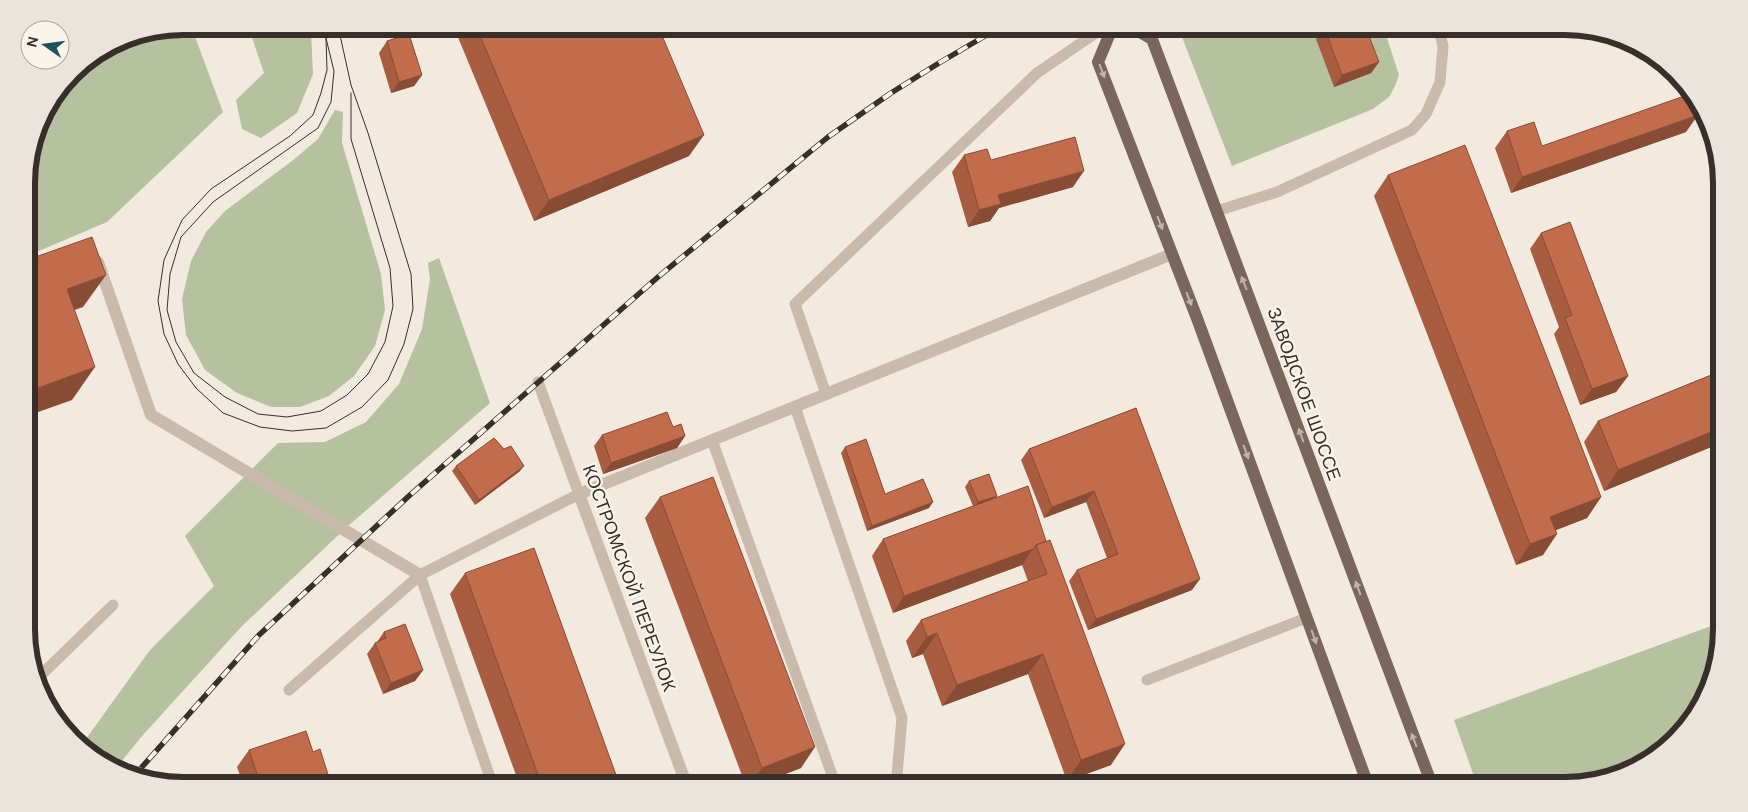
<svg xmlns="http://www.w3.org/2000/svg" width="1748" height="812" font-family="'DM Sans',sans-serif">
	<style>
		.green { fill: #b5c19f }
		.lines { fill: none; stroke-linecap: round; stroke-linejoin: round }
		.service { stroke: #cabaab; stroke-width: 11 }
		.pedestrian { stroke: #cabaab; stroke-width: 12 }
		.minor { stroke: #cabaab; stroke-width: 12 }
		.primary { stroke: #7a665b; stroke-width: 12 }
		.tram { stroke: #382f2a; stroke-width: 1 }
		.rail-casing { stroke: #382f2a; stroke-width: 5.5 }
		.rail { stroke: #faf4eb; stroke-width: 4; stroke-dasharray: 11; stroke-linecap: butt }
		.wall { fill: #a85d41 }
		.shaded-wall { fill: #884c35 }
		.building { fill: #c36c4c; stroke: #884c35 }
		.oneway { fill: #c0b4aa }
		.labels { text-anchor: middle; stroke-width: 4.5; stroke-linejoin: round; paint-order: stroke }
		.street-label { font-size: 18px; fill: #382f2a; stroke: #faf4eb }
		.rim { fill: none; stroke: #382f2a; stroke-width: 6 }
	</style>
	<rect width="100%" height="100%" fill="#f2eadf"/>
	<g class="green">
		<path d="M183,26H191L223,112L107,222L27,256V173L43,114L80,65L124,38Z"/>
		<path d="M248,26H309L311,32L313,74L297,113L261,138L242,129L236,100L264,73Z"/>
		<path d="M1209,26H1383L1399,75L1395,86L1389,97L1373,109L1232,166L1182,37Z"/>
		<path d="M335,110L343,112L342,143L381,274L385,310L375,346L354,376L329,396L300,407H271L237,393L205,370L186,335L182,299L191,261L206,232L225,211L292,161L318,139Z"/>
		<path d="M439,258L490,403L348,526L242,626L143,735L116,768L83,743L150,650L214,586L185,536L278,443L325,442L366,422L399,384L422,329L430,279L428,263Z"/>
		<path d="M1722,622V629L1710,689L1689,724L1652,759L1575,785H1477L1454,720Z"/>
	</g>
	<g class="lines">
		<g class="service">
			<path d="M1217,211L1277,192L1412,130L1426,114L1440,82L1443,46L1438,26"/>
			<path d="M826,394L795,304L1037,73L1106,26"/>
			<path d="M795,407L902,718L896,786"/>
			<path d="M712,440L836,786"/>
			<path d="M420,575L493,786"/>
			<path d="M39,677L113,605"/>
			<path d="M1147,680L1306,618"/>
			<path d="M289,690L420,575L579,494L538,382"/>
		</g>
		<path class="pedestrian" d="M98,262L151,415L420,575"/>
		<path class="minor" d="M687,786L579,494L1172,254"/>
		<g class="primary">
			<path d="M1113,26L1098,62L1198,321L1368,785"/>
			<path d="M1130,26L1152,39L1432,785"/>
		</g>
		<g class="tram">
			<path d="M323,26L334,71L331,102L318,128L213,202L181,237L170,274L167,310L176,342L194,373L225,397L258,414L287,417L321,411L347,395L368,374L385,342L393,306L390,268L351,139V93"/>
			<path d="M326,38L327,70L321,93L313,115L290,136L211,189L182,220L164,260L158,301L164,334L178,364L196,388L223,413L260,427L292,431L326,428L362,407L388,380L404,344L413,309L411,274L368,133L351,85L338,26"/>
		</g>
		<g class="rail-casing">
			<path id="rail" d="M134,776L259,635L410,495L658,277L828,137L891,93L939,63L1002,26"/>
		</g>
		<use href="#rail" class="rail"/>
	</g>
	<g class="wall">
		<path d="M457,26H658L689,156L534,221L455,30Z"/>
		<path d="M1324,27L1379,62L1371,73L1334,87L1316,39Z"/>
		<path d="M387,41L422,75L414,86L391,93L379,53Z"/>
		<path d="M1507,131L1542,146L1686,132L1511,193L1495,148Z"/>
		<path d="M964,155L991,160L1073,187L999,208L990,221L968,227L952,172Z"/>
		<path d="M1388,175L1601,497L1587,518L1556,530L1543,555L1516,565L1374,196Z"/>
		<path d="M1541,233L1628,376L1616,392L1580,405L1554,334L1559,327L1530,249Z"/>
		<path d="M1721,371V443L1604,491L1584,442L1598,421Z"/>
		<path d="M1136,408L1192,590L1088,630L1069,581L1077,570L1107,558L1086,502L1044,518L1021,460L1029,449Z"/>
		<path d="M673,427L685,436L677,448L603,474L594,446L602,435Z"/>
		<path d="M845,447L885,494L929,508L867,531L841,453Z"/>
		<path d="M456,466L520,471L475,505L452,471Z"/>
		<path d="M969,481L995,499L1028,486L1111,765L1067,781L1028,674L942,706L923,654L912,658L906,641L921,620L1028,581L1022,565L893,613L872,556L883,539L973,506L965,487Z"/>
		<path d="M660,497L801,768L754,786H746L645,518Z"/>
		<path d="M465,573L620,786H520L450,594Z"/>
		<path d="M384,632L423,670L415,681L383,694L367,654L375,643L377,642Z"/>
		<path d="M249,750L313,752L331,784L330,786H244L237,767Z"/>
	</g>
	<g class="shaded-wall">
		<path d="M1379,62L1371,73L1334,87L1342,75Z"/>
		<path d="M422,75L414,86L391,93L399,82Z"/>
		<path d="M1698,115L1686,132L1511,193L1522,177Z"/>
		<path d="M704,135L689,156L534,221L549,200Z"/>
		<path d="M1084,171L1073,187L999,208L990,221L968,227L979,210L998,195Z"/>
		<path d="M106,275L83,307L44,321L67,289Z"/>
		<path d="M95,367L72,400L27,416V392Z"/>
		<path d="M1628,376L1616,392L1580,405L1592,389Z"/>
		<path d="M1721,428V443L1604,491L1618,470Z"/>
		<path d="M685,436L677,448L603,474L611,463Z"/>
		<path d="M524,466L520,471L475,505L479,500Z"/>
		<path d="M1094,491L1086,502L1044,518L1052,507Z"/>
		<path d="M997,496L992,502L974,508L978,502Z"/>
		<path d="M1601,497L1587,518L1536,538L1550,517Z"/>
		<path d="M933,502L929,508L867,531L872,526Z"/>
		<path d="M1557,534L1543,555L1516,565L1530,544Z"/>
		<path d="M1033,549L1022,565L893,613L904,596Z"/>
		<path d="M1200,579L1192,590L1088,630L1096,619Z"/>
		<path d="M937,633L923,654L912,658L927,637Z"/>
		<path d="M1043,654L1028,674L942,706L957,685Z"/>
		<path d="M423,670L415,681L383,694L391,683Z"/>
		<path d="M1125,744L1111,765L1067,781L1081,760Z"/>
		<path d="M815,747L801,768L754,786H749L762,768Z"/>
	</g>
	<g class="building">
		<path d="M476,26H658L704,135L549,200Z"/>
		<path d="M1327,26H1365L1379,62L1342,75L1324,27Z"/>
		<path d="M409,34L422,75L399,82L387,41Z"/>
		<path d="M1690,94L1698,115L1522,177L1507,131L1534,122L1542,146Z"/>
		<path d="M1075,137L1084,171L998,195L1001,204L979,210L964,155L987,149L991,160Z"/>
		<path d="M1465,145L1601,497L1550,517L1557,534L1530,544L1388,175Z"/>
		<path d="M1570,222L1628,376L1592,389L1565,318L1572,315L1541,233Z"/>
		<path d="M92,237L106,275L67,289L95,367L27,392V260Z"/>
		<path d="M1721,371V428L1618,470L1598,421Z"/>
		<path d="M1136,408L1200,579L1096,619L1077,570L1118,554L1094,491L1052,507L1029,449Z"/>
		<path d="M667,412L673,427L681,424L685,436L611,463L602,435Z"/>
		<path d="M494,438L504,449L511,446L524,466L479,500L456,466Z"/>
		<path d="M866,439L885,494L923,479L933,502L872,526L845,447Z"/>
		<path d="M989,474L997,496L978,502L969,481Z"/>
		<path d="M713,477L815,747L762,768L660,497Z"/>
		<path d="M1028,486L1046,541L1036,545L1033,549L904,596L883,539Z"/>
		<path d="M1050,540L1125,744L1081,760L1043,654L957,685L937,633L927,637L921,620L1047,574L1036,545Z"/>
		<path d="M534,548L620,786H542L465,573Z"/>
		<path d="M405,624L423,670L391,683L375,643L386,638L384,632Z"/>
		<path d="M306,731L313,752L320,749L331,784L326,786H261L249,750Z"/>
	</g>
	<defs><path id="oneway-solid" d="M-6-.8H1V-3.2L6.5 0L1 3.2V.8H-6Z" transform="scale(1.25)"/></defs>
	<g class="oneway">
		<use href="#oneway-solid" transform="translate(1102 71) rotate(69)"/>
		<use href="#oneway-solid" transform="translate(1160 223) rotate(69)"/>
		<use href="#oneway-solid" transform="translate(1244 283) rotate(-111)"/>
		<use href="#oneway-solid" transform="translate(1189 299) rotate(69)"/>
		<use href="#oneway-solid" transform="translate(1301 435) rotate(-110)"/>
		<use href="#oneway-solid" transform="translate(1246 452) rotate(70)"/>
		<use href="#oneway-solid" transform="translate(1358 588) rotate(-110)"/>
		<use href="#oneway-solid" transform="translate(1314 637) rotate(70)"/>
		<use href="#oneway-solid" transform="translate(1414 740) rotate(-111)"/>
	</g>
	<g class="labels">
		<g class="street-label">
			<text transform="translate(1304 394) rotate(70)" y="6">ЗАВОДСКОЕ ШОССЕ</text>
			<text transform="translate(629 578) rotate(70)" y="6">КОСТРОМСКОЙ ПЕРЕУЛОК</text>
		</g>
	</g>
	<path d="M0 0H1748V812H0ZM183 35H1565A148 148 0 0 1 1713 183V629A148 148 0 0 1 1565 777H183A148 148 0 0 1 35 629V183A148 148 0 0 1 183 35Z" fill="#eae4dc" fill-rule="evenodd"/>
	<path class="rim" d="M183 35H1565A148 148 0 0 1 1713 183V629A148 148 0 0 1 1565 777H183A148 148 0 0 1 35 629V183A148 148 0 0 1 183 35Z"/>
	<g transform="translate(45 45) rotate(284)"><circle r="24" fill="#faf4eb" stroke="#aca59e"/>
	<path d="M0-4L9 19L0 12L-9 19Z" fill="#205459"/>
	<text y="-8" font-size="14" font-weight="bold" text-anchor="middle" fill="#382f2a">N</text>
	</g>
</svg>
